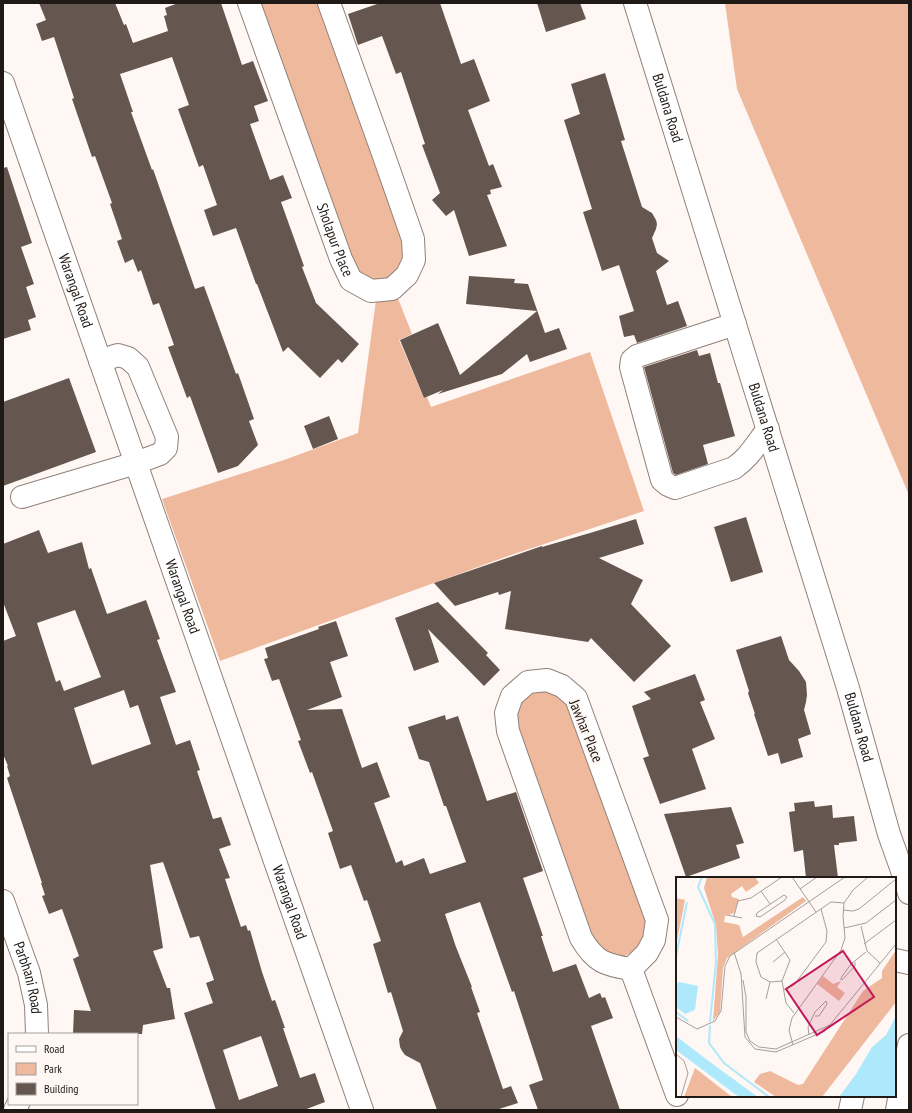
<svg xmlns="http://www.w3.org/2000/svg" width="912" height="1113" font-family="'PT Sans Narrow',sans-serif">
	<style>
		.green { fill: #eeb99d }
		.building { fill: #65574f; fill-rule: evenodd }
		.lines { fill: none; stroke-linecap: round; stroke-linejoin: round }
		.minor-casing { stroke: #908078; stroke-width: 24 }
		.minor { stroke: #fff; stroke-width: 22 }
		.labels { text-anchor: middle; stroke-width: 4; stroke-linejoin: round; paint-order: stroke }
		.street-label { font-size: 15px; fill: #201a17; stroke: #fef7f3 }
		.inset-river { fill: none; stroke: #aee9fb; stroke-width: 2 }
		.inset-road { fill: none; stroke: #a59f9b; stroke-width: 1 }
		.view { fill: #c2185b; fill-opacity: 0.15; stroke: #c2185b; stroke-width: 2 }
		.inset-edge { fill: none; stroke: #201a17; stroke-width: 2 }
	</style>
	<rect width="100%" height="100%" fill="#fef7f3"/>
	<g class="green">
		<path d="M260,3H322L402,221L407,268L381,285L355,271Z"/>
		<path d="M725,3H909V495L737,89Z"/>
		<path d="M397,296L412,334L399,340L424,398L427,397L431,407L590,352L644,511L511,555L220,661L162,499L284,460L358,433L376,300Z"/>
		<path d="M543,688L563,693L648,920C648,925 648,931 646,935C640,949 627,959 612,957C605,956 598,950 592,946L515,729L517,704L522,696Z"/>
	</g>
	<g class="building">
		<path d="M39,3H115L124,25L126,24L133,43L168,31L164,16L167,15L165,8L178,3H221L242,65L253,61L268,101L254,106L259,121L250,124L270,180L283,175L292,198L281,202L304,266L302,267L316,303L359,344L342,363L338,359L320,378L288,347L283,352L257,284H256L236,228L213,236L204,210L217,205L203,165L199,167L178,109L189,105L172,57L120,74L133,112H131L152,170L153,169L195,289L204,286L236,374L238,373L254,419L249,421L258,445L238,466L218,473L190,396L187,398L168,347L174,345L159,303L153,305L141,270L138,272L133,259L125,263L117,241L122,239L110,204L112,203L95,156L92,157L72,99L74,98L54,37L42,41L36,24L46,20Z"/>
		<path d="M380,3H440L461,64L474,59L490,101L468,110L489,166L493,164L502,187L490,190L491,194L487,195L507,246L469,256L454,210L446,216L432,200L440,193L422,145L425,144L401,72L396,74L382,36L358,45L348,14Z"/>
		<path d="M537,3H580L586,19L546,32Z"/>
		<path d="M605,73L625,140L621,141L642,207L652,213L656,220L657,224L656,229L652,238L657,253L669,261L656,271L667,305L678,301L687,326L637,343L634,335L624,337L619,316L634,311L619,265L602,271L583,212L592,209L564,120L580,114L571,84Z"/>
		<path d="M7,167L32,243L21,247L34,284L26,287L36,317L28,320L31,330L3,339V168Z"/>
		<path d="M469,276L515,279L514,283L528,284L545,333L559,328L567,349L530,362L527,354L502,374L438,394L443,390L424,398L400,340L438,323L460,375L537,311L466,304Z"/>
		<path d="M697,350L699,356L710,353L718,383H720L735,436L703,445L708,464L676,475L673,473L644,367Z"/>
		<path d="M69,378L96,452L3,486V402Z"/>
		<path d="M329,416L338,439L313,449L304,426Z"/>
		<path d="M746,517L763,572L731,582L714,527Z"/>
		<path d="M636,519L644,544L599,558L643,580L631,604L671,646L634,682L591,638L588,642L505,629L511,591L499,595L498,592L455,606L434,583L542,546V547L590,533Z"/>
		<path d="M39,530L48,553L82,542L89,569L91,568L107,614L146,600L160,639L157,640L176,692L160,697L176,745L190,740L200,770L197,771L213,819L221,817L231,845L219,849L230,878L225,879L241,927L246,925L248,931L250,930L262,972L272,1001L275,1000L285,1028H283L300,1078L315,1073L325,1102L304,1110H216L184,1013L213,1003L206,983L214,980L199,936L190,938L163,862L150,865L163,948L153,951L167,988H170L175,1019L143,1025L142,1034H73L74,1010L91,1011L73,959L79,956L62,909L49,914L42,896L45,895L41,883H42L7,778L10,776L7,766H8L3,754V641L16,636L3,602V544ZM75,610L101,677L64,691L60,680L56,682L37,623ZM124,690L130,708L138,705L151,744L92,765L74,708ZM261,1036L278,1086L239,1100L223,1050Z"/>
		<path d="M438,602L488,653L486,655L500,670L484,686L428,629L439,662L414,671L395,618Z"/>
		<path d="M336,621L348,656L330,662L342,697L307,710L342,709L362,768L377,762L390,797L374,803L396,863L402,860L404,866L424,858L430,874L466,862L446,806H444L429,762L419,759L408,727L445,715L446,720L458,716L487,801L516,792L543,871L523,878L543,936H541L553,972L576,964L589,998L600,993L602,998L605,997L613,1018L591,1026L620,1110H538L529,1085L543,1080L514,991L512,992L480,902L445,914L456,947L472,987H471L480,1012L477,1013L503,1089L511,1086L518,1103L496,1110H437L420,1063L405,1055L402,1051L400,1047L399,1039L403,1031L391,992L388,993L373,944L381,941L367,900L364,901L351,865L340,869L328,833L333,831L312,772L310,773L298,741L301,740L279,679L272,681L264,659L268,658L265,648L319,629L318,627Z"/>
		<path d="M781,636L789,660L799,671L806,682L807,695L806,702L804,710L811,734L798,739L803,757L781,764L778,753L768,756L754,714H755L748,693L749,691L736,650Z"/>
		<path d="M695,674L705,700L700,702L715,739L692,749L706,789L660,804L643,758L649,756L632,706L651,699L644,692Z"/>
		<path d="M814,801L815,807L832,805L833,818L854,816L857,841L839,843V845H834L838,878H806L803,850L794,852L789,812L795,811L794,803Z"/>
		<path d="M731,807L744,843L736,845L740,858L686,877L664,814Z"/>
	</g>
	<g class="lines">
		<g class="minor-casing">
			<g id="minor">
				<path id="s1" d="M249,3L341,259L351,280L371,291L392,289L407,275L414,260L413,239L384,156L329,3"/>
				<path id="s2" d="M635,3L848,688L889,834L905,879L909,893"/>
				<path id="s3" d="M3,83L362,1110"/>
				<path d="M735,324L637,356L632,360L631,367L662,480L668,485L675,488L734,468C749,458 757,443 768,429"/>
				<path d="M22,497L136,463L160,454L166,448L167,437L138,367L128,358L118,355L100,361"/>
				<path d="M547,680L562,686L576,698L657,920L654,940L647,953L631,969C605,965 595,962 581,938L508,731L506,713L512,696L528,682Z"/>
				<path id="s4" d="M3,901L29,973L36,1005L37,1034"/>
				<path d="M895,960L909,963"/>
				<path d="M631,969L677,1095"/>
				<path d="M15,1110L18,1104"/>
				<path d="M850,1110L853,1096"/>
				<path d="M897,1110L909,1045"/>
			</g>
		</g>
		<use href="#minor" class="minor"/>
	</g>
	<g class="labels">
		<g class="street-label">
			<text dy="5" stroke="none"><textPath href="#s2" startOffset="110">Buldana Road</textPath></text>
			<text dy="5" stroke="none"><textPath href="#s1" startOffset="252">Sholapur Place</textPath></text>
			<text dy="5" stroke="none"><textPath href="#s3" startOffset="220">Warangal Road</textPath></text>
			<text dy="5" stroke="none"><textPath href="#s2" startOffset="434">Buldana Road</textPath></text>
			<text dy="5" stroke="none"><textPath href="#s3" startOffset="544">Warangal Road</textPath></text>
			<text dy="5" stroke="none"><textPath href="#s2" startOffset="758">Buldana Road</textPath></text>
			<text transform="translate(586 731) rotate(68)" y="5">Jawhar Place</text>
			<text dy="5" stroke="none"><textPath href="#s3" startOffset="868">Warangal Road</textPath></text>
			<text dy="5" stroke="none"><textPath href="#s4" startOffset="81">Parbhani Road</textPath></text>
		</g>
	</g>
	<g transform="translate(676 877)">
		<rect width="220" height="220" fill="#fef7f3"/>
		<path d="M31,0H79L83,6L70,15L66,9L55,17L56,20L63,22L58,36L49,39L48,45L63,48L67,60L127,20L130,24L51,81L47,91L44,135L37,144L42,78L40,48L28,11ZM0,21L9,23L0,69ZM220,73V125L146,220H100L78,205L84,197L94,194L122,208L127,207L187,114L206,101V94ZM147,99L157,107L165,104L161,110L169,116L163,124L141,107ZM19,191L56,220H8Z" fill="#eeb99d"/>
		<path d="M3,105L22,109L19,133L9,137L0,130V108ZM220,139V220H163L180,197L196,170L210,158ZM0,159L34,185L82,220H63L59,217L0,173Z" fill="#aee9fb"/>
		<path class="inset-river" d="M26,0L22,10L39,47L40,86L34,145M0,79L11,25M0,135L12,144M34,148L33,166L48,186L93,220"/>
		<path class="inset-road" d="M116,0L140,35M124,12L141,0M85,14L94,27M108,18L111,20L109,23L84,40L80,39L81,36ZM167,33L177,34L183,32L220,2M51,38L66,41M58,39L62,24L75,21L106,0M185,49L191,74L204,86M168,51L190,46L220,23M100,62L114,83L106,104L110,126L118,136M188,67L220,43M58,75L65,97M97,85L109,75M65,96L69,160L79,172L100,175L149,154L220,67M67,103L70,120V155L74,164L83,170L100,172L154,148M165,103V101L175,87L190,75M166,103L179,89V85M106,104L94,105L85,100L80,85L81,76L155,25L168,26M108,113L118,108L150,65L151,54L145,32M90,122L94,105M0,140L21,152L39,144L45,134L49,89L54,79L169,0M133,158L132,150L139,135L150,124L151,127L143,139H139M117,168L113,153L116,141L165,73L169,61L167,39L168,26L177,13L192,0M0,177L8,184L12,196L5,220"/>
		<path class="view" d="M167,74L198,120L141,158L110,112Z"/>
		<rect width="220" height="220" class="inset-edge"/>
	</g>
	<rect width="912" height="1113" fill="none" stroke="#201a17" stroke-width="8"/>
	<rect x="8" y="1033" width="130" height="72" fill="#fef7f3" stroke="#a59f9b"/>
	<rect x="16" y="1046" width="20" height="6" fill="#ffffff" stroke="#a59f9b"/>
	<text x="44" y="1053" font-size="12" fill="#201a17">Road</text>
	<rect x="16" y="1063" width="20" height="12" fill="#eeb99d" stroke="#a59f9b"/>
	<text x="44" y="1073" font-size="12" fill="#201a17">Park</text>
	<rect x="16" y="1083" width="20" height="12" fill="#65574f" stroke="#a59f9b"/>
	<text x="44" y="1093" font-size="12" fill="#201a17">Building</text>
</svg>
